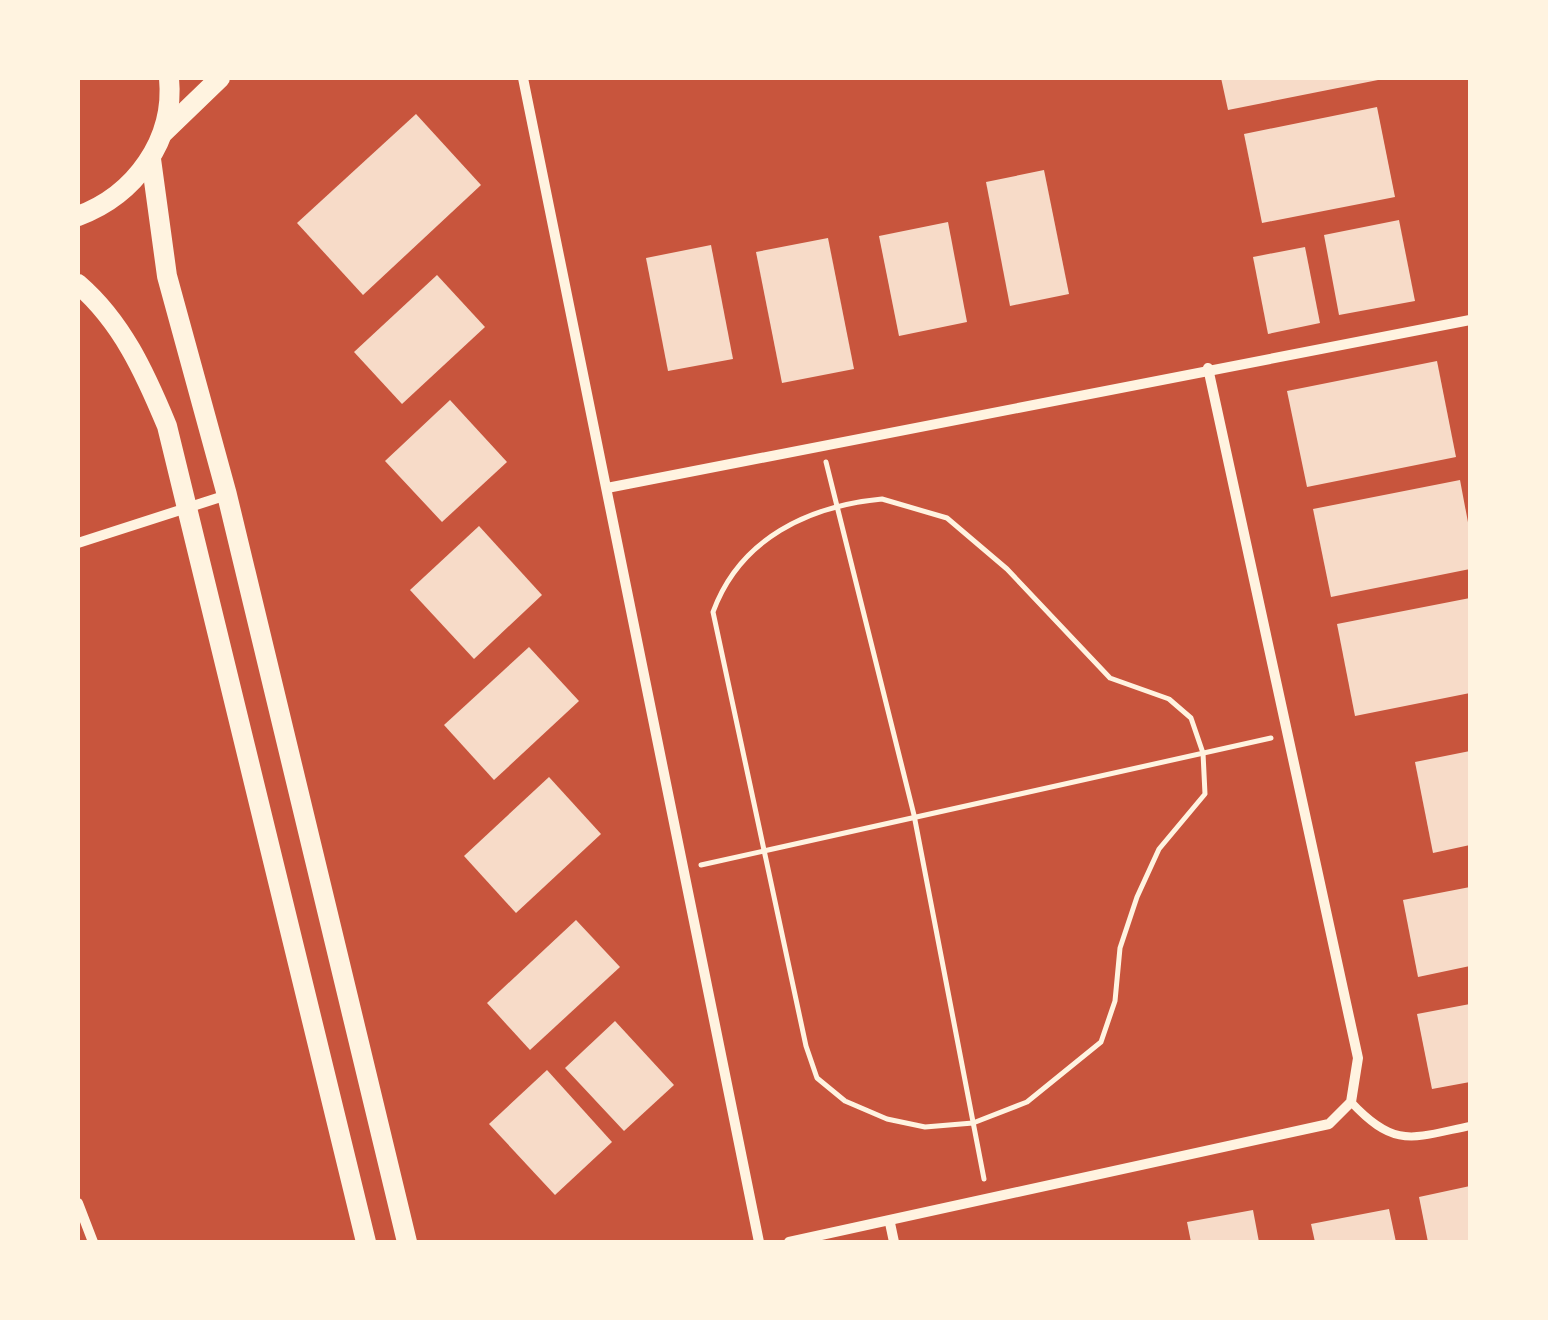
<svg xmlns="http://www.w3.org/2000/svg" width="1548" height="1320" font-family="Helvetica,sans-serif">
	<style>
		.building { fill: #f7dbc8 }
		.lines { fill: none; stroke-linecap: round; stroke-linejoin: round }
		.path { stroke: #fff3e0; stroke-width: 5 }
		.service { stroke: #fff3e0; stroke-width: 8 }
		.minor { stroke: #fff3e0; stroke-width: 10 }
		.secondary { stroke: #fff3e0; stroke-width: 20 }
	</style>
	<rect width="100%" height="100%" fill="#c8553d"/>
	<g class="building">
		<path d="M1221,78H1383V79L1228,110Z"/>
		<path d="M1377,107L1395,197L1262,223L1244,134Z"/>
		<path d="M416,114L481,185L363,295L297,223Z"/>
		<path d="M1044,170L1069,294L1010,306L986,182Z"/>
		<path d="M1399,220L1415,301L1339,315L1324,235Z"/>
		<path d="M948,222L967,322L899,336L879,236Z"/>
		<path d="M828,238L854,369L782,383L756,252Z"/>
		<path d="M711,245L733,359L668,371L646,258Z"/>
		<path d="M1305,247L1320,323L1268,334L1253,257Z"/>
		<path d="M437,275L485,327L402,404L354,352Z"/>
		<path d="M1437,361L1456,457L1307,487L1287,391Z"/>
		<path d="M450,400L507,462L442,522L385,461Z"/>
		<path d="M1460,480L1470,533V569L1331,597L1313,509Z"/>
		<path d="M479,526L542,595L474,659L410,590Z"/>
		<path d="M1470,598V693L1355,716L1337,624Z"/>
		<path d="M529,647L579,701L494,780L444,725Z"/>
		<path d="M1470,751V845L1433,853L1415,762Z"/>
		<path d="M549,777L601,834L516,913L464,856Z"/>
		<path d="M1470,887V966L1418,977L1403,900Z"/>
		<path d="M576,920L620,967L530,1050L487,1003Z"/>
		<path d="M1470,1004V1082L1432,1089L1417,1014Z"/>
		<path d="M615,1021L674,1085L624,1131L565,1068Z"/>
		<path d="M547,1070L612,1142L555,1195L489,1124Z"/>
		<path d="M1470,1186V1242H1428L1419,1197Z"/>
		<path d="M1389,1209L1396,1242H1315L1311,1224Z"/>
		<path d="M1253,1210L1259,1242H1191L1187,1222Z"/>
	</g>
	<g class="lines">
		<g class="path">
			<path d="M826,462L914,815L984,1179"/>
			<path d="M882,499L947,518L1007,569L1110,678L1169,699L1191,718L1203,753L1205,794L1159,849L1137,897L1120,948L1115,1001L1101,1042L1027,1102L973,1123L925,1127L887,1119L845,1101L817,1078L806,1046L713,612C740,538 809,506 882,499Z"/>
			<path d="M701,865L1271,738"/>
		</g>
		<path class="service" d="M1351,1102C1395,1149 1412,1138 1470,1126"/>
		<g class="minor">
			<path d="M523,78L759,1242"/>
			<path d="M607,488L1470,320"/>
			<path d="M78,543L227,495"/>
			<path d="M78,1203L93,1242"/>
			<path d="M890,1223L894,1242"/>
			<path d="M789,1242L1329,1124L1351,1102L1358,1058L1208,368"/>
		</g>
		<g class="secondary">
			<path d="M164,132L220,78"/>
			<path d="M151,159L167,276L227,495L407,1242"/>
			<path d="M78,216C135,195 175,140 169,78"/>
			<path d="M78,284C122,322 145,373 167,426L366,1242"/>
		</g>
	</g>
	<rect width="1548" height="1320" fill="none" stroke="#fff3e0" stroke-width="160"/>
</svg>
